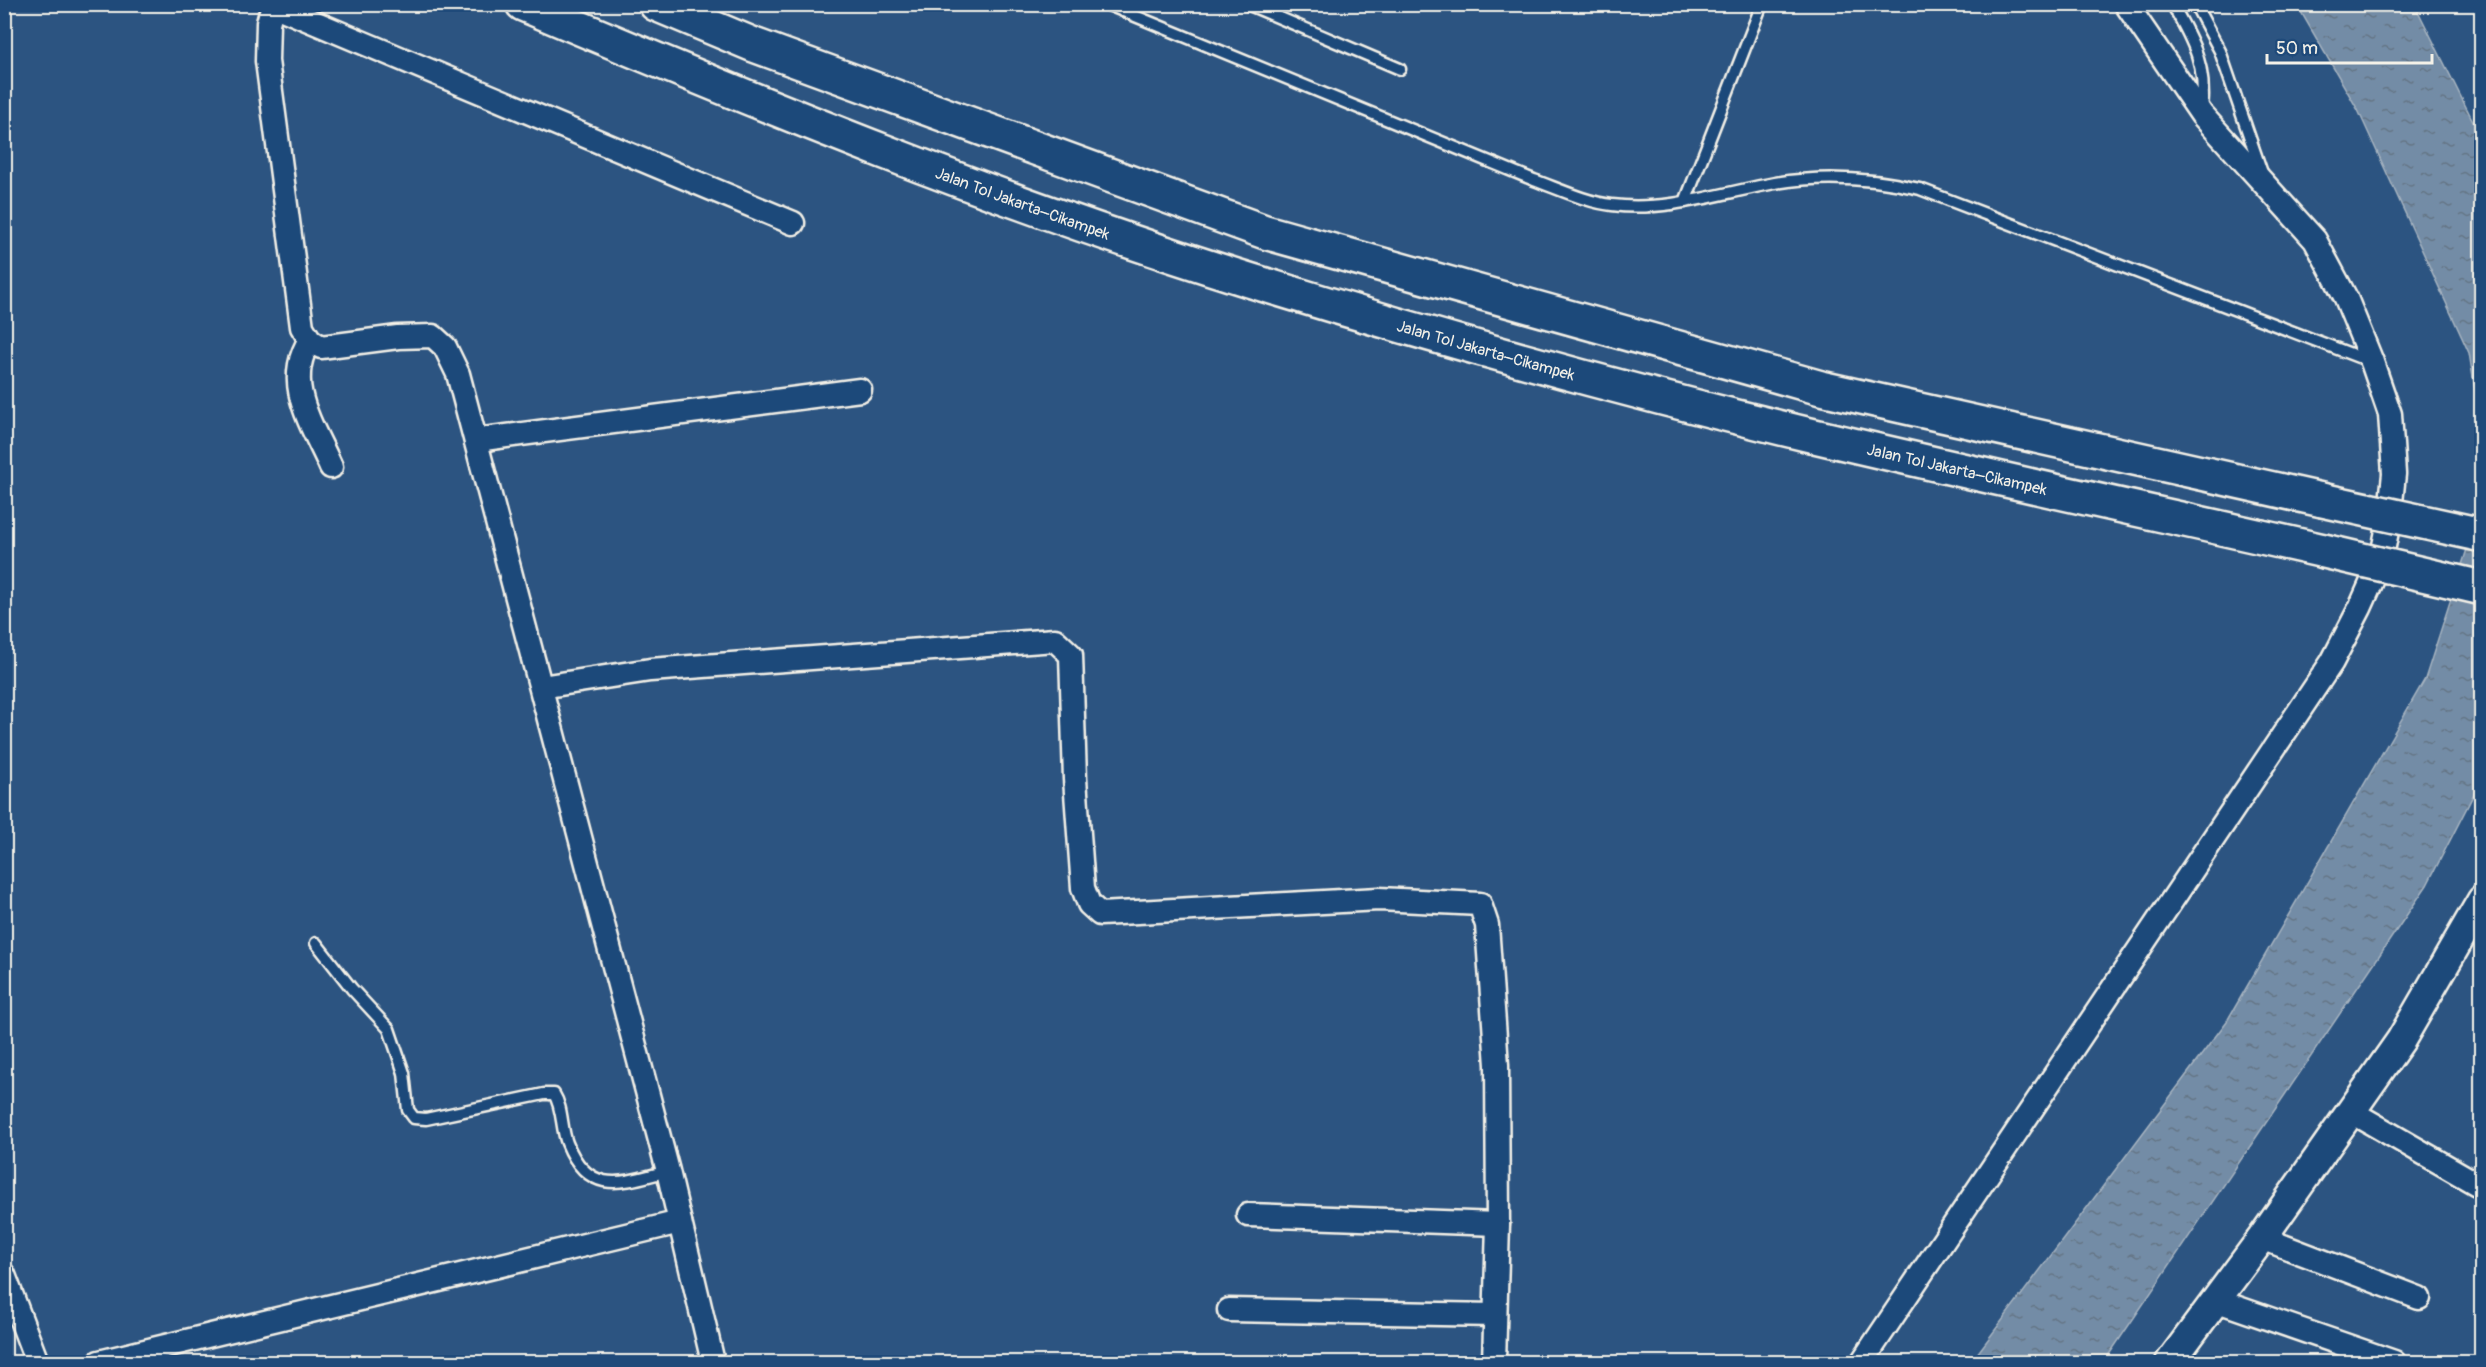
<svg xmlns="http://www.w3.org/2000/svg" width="2486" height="1367" font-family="Pangolin,sans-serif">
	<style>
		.water { fill: url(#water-ripples); stroke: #a7b4c0; stroke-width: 1.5 }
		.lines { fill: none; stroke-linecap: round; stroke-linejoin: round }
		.service-casing { stroke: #f4f1e8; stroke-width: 15 }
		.minor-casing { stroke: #f4f1e8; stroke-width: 27 }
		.tertiary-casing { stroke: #f4f1e8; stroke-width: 33 }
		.motorway-casing { stroke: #f4f1e8; stroke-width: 38 }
		.service { stroke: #1f4a7a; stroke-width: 10 }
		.minor { stroke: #1f4a7a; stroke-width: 22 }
		.tertiary { stroke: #1f4a7a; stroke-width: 28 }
		.motorway { stroke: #1f4a7a; stroke-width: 33 }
		.motorway-bridge-casing { stroke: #f4f1e8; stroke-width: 38; stroke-linecap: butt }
		.motorway-bridge { stroke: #1f4a7a; stroke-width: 33 }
		.labels { text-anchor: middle; stroke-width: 4.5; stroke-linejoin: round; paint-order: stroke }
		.street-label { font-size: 16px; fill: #f4f1e8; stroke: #1f4a7a }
	</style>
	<defs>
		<pattern id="water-ripples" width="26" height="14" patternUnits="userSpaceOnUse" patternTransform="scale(1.5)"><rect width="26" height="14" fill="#738ca6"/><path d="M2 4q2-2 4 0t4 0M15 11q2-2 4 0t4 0" fill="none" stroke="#647484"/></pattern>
	</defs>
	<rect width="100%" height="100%" fill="#2c5481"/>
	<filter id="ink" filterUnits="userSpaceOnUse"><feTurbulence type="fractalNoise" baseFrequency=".0167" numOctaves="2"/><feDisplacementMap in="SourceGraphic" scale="12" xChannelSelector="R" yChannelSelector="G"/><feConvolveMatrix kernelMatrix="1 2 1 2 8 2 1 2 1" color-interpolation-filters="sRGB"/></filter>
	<g filter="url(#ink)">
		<g class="water">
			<path d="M2297,5H2415L2481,137V427L2469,353L2358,110Z"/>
			<path d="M2481,506V780L2427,885L2104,1362H1971L2227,1021L2425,679Z"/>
		</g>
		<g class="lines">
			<g class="service-casing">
				<g id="service">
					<path d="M1106,4L1534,180C1559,189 1586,202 1612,205C1666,212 1722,193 1775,183C1824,175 1872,178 1920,189L2369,361"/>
					<path d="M1247,4L1400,69"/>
					<path d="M2172,4C2194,42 2207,67 2202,111"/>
					<path d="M2195,4L2220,51L2262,173"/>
					<path d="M1685,202L1762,4"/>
					<path d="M316,943L352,989L389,1029L404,1073L408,1110L414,1118L426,1119L544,1094H554C563,1108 561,1128 567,1143C589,1198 624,1182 668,1171"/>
				</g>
			</g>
			<g class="minor-casing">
				<g id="minor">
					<path d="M273,4L268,23L267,61L302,327L310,340L321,347L398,337L433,336L445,347L458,374L668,1171L713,1362"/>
					<path d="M273,5L793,223"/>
					<path d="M310,340C282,383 313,426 331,467"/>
					<path d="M476,440L860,390"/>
					<path d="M541,687L650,670L1055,640L1071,655L1075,779L1083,888L1089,904L1100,914L1379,899L1480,904L1487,925L1497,1065L1498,1224L1494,1362"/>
					<path d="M2352,1112L2477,1184"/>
					<path d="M1248,1215L1498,1224"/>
					<path d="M2262,1238L2419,1298"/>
					<path d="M4,1275L37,1362"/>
					<path d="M2215,1300L2394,1362"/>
					<path d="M1229,1310L1495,1315"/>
					<path d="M99,1362L680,1222"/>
					<path d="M1862,1362L2332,662L2360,608L2381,561L2389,521L2394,474L2390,414L2372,362L2346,298L2315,240L2202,115L2126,4"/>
				</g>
			</g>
			<g class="tertiary-casing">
				<path id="tertiary" d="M2170,1362L2262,1238L2401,1040L2482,900"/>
			</g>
			<g class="motorway-casing">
				<g id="motorway">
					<path id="s1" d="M523,4C762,105 1001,203 1249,280C1433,337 1619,389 1806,434C1978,475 2151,512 2324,551"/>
					<path d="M656,4L754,45L1265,232L1821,388L2322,500"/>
				</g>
			</g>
			<use href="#service" class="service"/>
			<use href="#minor" class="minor"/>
			<use href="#tertiary" class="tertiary"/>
			<use href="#motorway" class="motorway"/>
			<g class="motorway-bridge-casing">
				<g id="motorway-bridge">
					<path d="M2322,500L2482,535"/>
					<path d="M2324,551L2482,588"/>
				</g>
			</g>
			<use href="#motorway-bridge" class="motorway-bridge"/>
		</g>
	</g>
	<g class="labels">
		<g class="street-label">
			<text dy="6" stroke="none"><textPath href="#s1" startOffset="538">Jalan Tol Jakarta–Cikampek</textPath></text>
			<text dy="6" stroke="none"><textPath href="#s1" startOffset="1024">Jalan Tol Jakarta–Cikampek</textPath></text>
			<text dy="6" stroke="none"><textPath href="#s1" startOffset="1510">Jalan Tol Jakarta–Cikampek</textPath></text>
		</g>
	</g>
	<rect width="2486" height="1367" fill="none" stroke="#1f4a7a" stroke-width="24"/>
	<rect x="12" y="12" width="2462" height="1343" fill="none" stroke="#f4f1e8" stroke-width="2" filter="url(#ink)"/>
	<path d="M2267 54v9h165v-9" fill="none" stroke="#f4f1e8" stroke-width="3"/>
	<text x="2276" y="54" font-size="18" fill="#f4f1e8" stroke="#1f4a7a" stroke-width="4.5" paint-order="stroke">50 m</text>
</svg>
